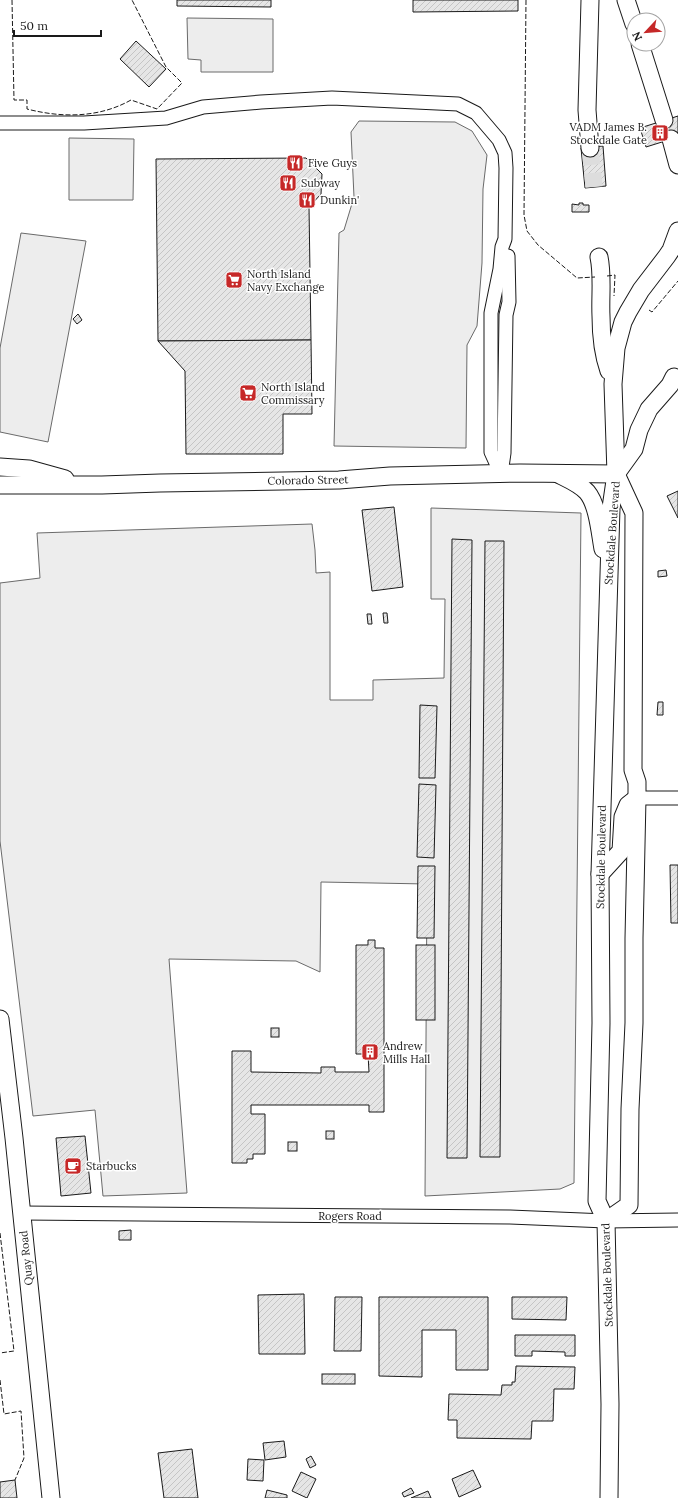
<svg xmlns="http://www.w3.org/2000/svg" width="678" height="1498" font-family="Lora,serif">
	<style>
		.parking { fill: #ededed; stroke: #6a6a6a }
		.building { fill: url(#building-hatch); stroke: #1a1a1a }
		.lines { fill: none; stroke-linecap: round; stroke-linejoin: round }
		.major-tunnel { stroke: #ddd; stroke-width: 17; stroke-dasharray: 17 8; stroke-linecap: butt }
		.minor-casing { stroke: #1a1a1a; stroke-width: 15 }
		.major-casing { stroke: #1a1a1a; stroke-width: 19 }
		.minor { stroke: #fff; stroke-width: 13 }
		.major { stroke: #fff; stroke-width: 17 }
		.fence { stroke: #1a1a1a; stroke-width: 1; stroke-dasharray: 5 2; stroke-linecap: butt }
		.labels { text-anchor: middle; stroke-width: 3; stroke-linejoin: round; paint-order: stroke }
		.poi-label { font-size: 11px; fill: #1a1a1a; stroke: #fff; text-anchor: start }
		.street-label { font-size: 11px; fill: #1a1a1a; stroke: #fff }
	</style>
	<defs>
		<pattern id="building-hatch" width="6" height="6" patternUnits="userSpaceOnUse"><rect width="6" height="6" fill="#e6e6e6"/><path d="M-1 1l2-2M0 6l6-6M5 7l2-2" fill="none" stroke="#c5c5c5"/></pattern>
	</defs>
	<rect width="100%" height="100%" fill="#fff"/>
	<g class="parking">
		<path d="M187,18L273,19V72H201V60L188,59Z"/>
		<path d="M359,121L455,122L472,131L487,155L483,189L482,263L477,326L467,345L466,448L334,446L339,233L344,230L354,197L351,132Z"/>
		<path d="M69,138L134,139L133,200H69Z"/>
		<path d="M21,233L86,241L48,442L0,432V348Z"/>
		<path d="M431,508L581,513L574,1183L560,1189L425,1196L427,884L321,882L320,972L296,961L169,959L187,1193L103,1196L95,1110L33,1116L0,841V583L40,578L37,533L312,524L315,550L316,573L330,572V700H373V680L444,678L445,599H431Z"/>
	</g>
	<g class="building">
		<path d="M177,0H271V7L177,6Z"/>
		<path d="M413,0H518V11L413,12Z"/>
		<path d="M136,41L166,69L149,87L120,59Z"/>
		<path d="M678,116V137L646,147L640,128Z"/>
		<path d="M603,146L606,186L585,188L581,148Z"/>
		<path d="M306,158L322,174L321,194L309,207L311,340L158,341L156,159Z"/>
		<path d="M579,203H583V205H589V212H572V204L579,205Z"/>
		<path d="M78,314L82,320L77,324L73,319Z"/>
		<path d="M311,340L312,414H283V454H186L185,371L158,341Z"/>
		<path d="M678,491V518L667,496Z"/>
		<path d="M394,507L403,587L372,591L362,510Z"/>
		<path d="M452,539L472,540L467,1158H447Z"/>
		<path d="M485,541H504L500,1157H480Z"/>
		<path d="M666,570L667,576L658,577V571Z"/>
		<path d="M383,613H387L388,623H384Z"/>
		<path d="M367,614H371L372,624H368Z"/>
		<path d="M658,702H663V715H657Z"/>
		<path d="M420,705L437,706L435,778H419Z"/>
		<path d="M419,784L436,785L434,858L417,857Z"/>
		<path d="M670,865H678V923H671Z"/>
		<path d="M418,866H435L434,938H417Z"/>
		<path d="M368,940H375V948H384V1112H369V1105H251V1114H265V1154H253V1159H247V1163H232V1051H251V1072L321,1073V1067H335V1072H369L368,1054H356V945H368Z"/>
		<rect x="416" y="945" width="19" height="75"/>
		<rect x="271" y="1028" width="8" height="9"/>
		<rect x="326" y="1131" width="8" height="8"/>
		<path d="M85,1136L91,1193L61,1196L56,1138Z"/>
		<rect x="288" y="1142" width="9" height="9"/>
		<path d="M131,1230V1240H119V1231Z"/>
		<path d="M304,1294L305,1354H259L258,1295Z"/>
		<path d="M335,1297H362L361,1351H334Z"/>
		<path d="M379,1297H488V1370H456V1330H422V1377L379,1376Z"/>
		<path d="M512,1297H567L566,1320L512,1319Z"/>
		<path d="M515,1335H575V1356H565V1352L532,1351V1356H515Z"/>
		<path d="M516,1366L575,1367L574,1389H554L553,1421H532L531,1439L457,1438V1420H448L449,1394L501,1395L502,1385H512V1382H515Z"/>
		<rect x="322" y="1374" width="33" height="10"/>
		<path d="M284,1441L286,1457L265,1460L263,1443Z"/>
		<path d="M192,1449L198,1498H164L158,1453Z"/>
		<path d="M311,1456L316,1465L310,1468L306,1459Z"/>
		<path d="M248,1459L264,1460L263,1481L247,1480Z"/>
		<path d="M473,1470L481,1487L459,1497L452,1479Z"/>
		<path d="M301,1472L316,1479L307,1498L292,1491Z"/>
		<path d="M15,1480L17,1498H0V1482Z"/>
		<path d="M411,1488L414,1493L404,1497L402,1493Z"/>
		<path d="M267,1490L287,1495V1498H265Z"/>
		<path d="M428,1491L431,1498H411Z"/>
	</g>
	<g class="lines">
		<path class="major-tunnel" d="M590,148L594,187"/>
		<g class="minor-casing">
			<g id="minor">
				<path d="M0,123H84L166,118L203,107L261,102L332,98L458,104L476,113L499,140L505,153L506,168L505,239L502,247L500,269L491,313V452L501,474"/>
				<path d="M501,474L504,453L506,315L509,302L508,256"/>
				<path d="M637,798H678"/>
				<path d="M22,1213L510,1217L606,1221L678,1220"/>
			</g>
		</g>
		<g class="major-casing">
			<g id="major">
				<path d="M626,0L634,24"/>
				<path d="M640,44L664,120"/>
				<path d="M671,139L678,165"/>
				<path d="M590,148L587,110L590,0"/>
				<path d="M599,257C603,276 600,296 601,316C601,334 603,354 609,371"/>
				<path d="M0,467L29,469L65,479"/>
				<path d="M558,474C568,479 580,484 587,492C598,505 600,533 603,549"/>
				<path d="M616,474L634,449L639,430L649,409L670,385L674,377"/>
				<path d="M0,485H102L160,483L339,480L390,476L520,473L616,474"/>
				<path d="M600,874L621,851L623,817L628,805L637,798"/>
				<path d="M0,1019L14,1138L51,1498"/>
				<path d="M606,1221L629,1205L630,1109L634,1023V938L637,798V782L633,770L634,513L616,474"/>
				<path d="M609,1498L610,1404L606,1221L597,1201L601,1023L600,874L611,508L616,474L613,384L616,348L623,322L628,312L641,290L667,256L671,250L678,231"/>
			</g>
		</g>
		<use href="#minor" class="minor"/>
		<use href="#major" class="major"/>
		<g class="fence">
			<path d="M12,0L14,100H27V109C62,118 99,118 131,100L157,109L182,83L166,67L132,0"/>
			<path d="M526,0L524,215L527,231L538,245L577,278L595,277"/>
			<path d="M607,276L615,275L614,296"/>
			<path d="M649,310L652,312L678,281"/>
			<path d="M0,1233L14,1351L0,1353"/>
			<path d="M0,1380L4,1414L21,1411L24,1458L15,1480"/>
		</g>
	</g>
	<defs>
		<g id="building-square" transform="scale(0.9)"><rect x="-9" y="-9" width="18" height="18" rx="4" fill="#c62828" stroke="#fff"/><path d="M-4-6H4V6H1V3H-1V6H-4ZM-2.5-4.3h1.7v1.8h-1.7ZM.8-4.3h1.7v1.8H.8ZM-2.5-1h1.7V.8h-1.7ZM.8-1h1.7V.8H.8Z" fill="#fff"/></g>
		<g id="restaurant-square" transform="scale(0.9)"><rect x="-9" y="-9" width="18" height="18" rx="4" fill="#c62828" stroke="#fff"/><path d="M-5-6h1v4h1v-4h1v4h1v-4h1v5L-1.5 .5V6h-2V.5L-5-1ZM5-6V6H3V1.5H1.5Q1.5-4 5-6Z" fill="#fff"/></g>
		<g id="supermarket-square" transform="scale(0.9)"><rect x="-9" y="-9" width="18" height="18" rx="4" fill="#c62828" stroke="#fff"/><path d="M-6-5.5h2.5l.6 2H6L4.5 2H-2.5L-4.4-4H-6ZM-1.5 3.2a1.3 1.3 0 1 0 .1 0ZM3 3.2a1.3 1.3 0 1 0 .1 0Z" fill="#fff"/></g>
		<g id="cafe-square" transform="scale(0.9)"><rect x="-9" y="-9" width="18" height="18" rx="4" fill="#c62828" stroke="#fff"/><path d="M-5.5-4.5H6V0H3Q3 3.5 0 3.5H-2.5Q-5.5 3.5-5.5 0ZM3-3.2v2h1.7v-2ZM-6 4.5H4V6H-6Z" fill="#fff"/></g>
	</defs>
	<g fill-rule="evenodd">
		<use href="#building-square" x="660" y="133"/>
		<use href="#restaurant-square" x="295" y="163"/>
		<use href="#restaurant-square" x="288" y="183"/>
		<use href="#restaurant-square" x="307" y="200"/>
		<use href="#supermarket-square" x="234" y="280"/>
		<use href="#supermarket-square" x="248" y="393"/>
		<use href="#building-square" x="370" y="1052"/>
		<use href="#cafe-square" x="73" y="1166"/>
	</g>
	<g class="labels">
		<g class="poi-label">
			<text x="647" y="131" text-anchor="end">VADM James B.<tspan x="647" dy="13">Stockdale Gate</tspan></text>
			<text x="308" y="167">Five Guys</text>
			<text x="301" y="187">Subway</text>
			<text x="320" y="204">Dunkin'</text>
			<text x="247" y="278">North Island<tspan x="247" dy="13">Navy Exchange</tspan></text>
			<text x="261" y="391">North Island<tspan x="261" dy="13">Commissary</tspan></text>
			<text x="383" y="1050">Andrew<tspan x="383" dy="13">Mills Hall</tspan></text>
			<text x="86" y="1170">Starbucks</text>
		</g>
		<g class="street-label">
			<text transform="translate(308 480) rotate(-1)" y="4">Colorado Street</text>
			<text transform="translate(612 533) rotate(-86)" y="4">Stockdale Boulevard</text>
			<text transform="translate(601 857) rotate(-89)" y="4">Stockdale Boulevard</text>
			<text x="350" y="1220">Rogers Road</text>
			<text transform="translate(26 1258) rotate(-96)" y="4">Quay Road</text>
			<text transform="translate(607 1275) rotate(-92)" y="4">Stockdale Boulevard</text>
		</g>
	</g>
	<g transform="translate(646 32) rotate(244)"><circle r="19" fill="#ffffff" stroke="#a3a3a3"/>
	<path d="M0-3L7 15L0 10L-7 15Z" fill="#c62828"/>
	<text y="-6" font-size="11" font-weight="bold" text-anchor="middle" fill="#1a1a1a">N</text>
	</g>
	<path d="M14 30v6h87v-6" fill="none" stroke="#1a1a1a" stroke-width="2"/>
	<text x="20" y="30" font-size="12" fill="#1a1a1a" stroke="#ffffff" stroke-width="3" paint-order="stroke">50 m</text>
</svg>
